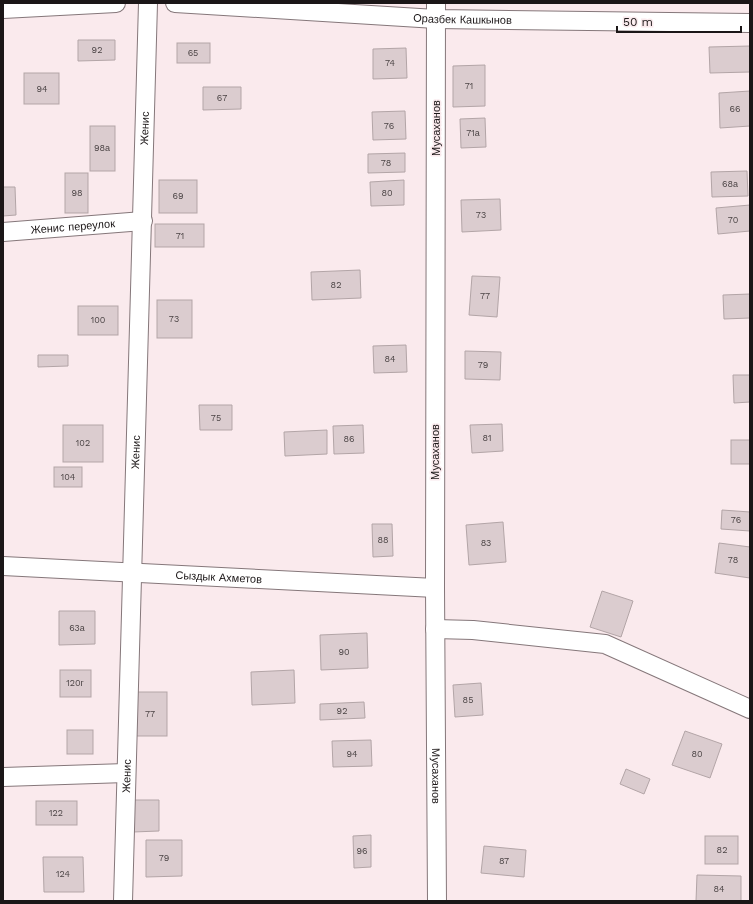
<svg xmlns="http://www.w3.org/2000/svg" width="753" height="904" font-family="'Work Sans',sans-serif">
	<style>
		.building { fill: #dbcccf; stroke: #b3a5a7 }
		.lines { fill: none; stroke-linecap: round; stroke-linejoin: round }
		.minor-casing { stroke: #85777a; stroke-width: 20 }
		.minor { stroke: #fff; stroke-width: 18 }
		.labels { text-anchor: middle; stroke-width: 3; stroke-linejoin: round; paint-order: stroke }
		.number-label { font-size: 9px; fill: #4b4445 }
		.street-label { font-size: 11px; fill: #1b1617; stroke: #faeaed }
	</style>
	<rect width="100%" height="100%" fill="#faeaed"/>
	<g class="building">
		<path d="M78,40H115V60L78,61Z"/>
		<rect x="177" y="43" width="33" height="20"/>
		<path d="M750,46V72L710,73L709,47Z"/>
		<path d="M406,48L407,78L373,79V49Z"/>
		<path d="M485,65V106L453,107V66Z"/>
		<rect x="24" y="73" width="35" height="31"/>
		<path d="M203,87H241V109L203,110Z"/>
		<path d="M750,91V126L720,128L719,93Z"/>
		<path d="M405,111L406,139L373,140L372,112Z"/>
		<path d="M485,118L486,147L461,148L460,119Z"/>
		<rect x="90" y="126" width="25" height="45"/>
		<path d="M405,153V172L368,173V154Z"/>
		<path d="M747,171L748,196L712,197L711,172Z"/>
		<rect x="65" y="173" width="23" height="40"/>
		<rect x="159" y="180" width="38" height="33"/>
		<path d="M404,180V205L371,206L370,182Z"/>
		<path d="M3,187H15L16,215L3,216Z"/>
		<path d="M500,199L501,230L462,232L461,200Z"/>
		<path d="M750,205V231L718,234L716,208Z"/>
		<rect x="155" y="224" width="49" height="23"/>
		<path d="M360,270L361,298L312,300L311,272Z"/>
		<path d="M472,276L500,277L497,317L469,315Z"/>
		<path d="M750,294V318L724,319L723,295Z"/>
		<rect x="157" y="300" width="35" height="38"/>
		<rect x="78" y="306" width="40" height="29"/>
		<path d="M406,345L407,372L374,373L373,346Z"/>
		<path d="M465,351L501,352L500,380L465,379Z"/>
		<path d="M38,355H68V366L38,367Z"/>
		<path d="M733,375H750V402L734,403Z"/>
		<path d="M199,405H232V430H200Z"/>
		<path d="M502,424L503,451L472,453L470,425Z"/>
		<rect x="63" y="425" width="40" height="37"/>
		<path d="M363,425L364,453L334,454L333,426Z"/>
		<path d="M327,430V454L285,456L284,432Z"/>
		<rect x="731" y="440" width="19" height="24"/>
		<rect x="54" y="467" width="28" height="20"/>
		<path d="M722,510L750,512V531L721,529Z"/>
		<path d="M503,522L506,562L469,565L466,525Z"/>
		<path d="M372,524H392L393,556L373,557Z"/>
		<path d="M719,543L750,547V578L715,573Z"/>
		<path d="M602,591L633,601L621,637L590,627Z"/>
		<path d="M59,611H95V644L59,645Z"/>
		<path d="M367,633L368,668L321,670L320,635Z"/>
		<rect x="60" y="670" width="31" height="27"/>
		<path d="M294,670L295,703L252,705L251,672Z"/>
		<path d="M481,683L483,715L455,717L453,685Z"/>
		<rect x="133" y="692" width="34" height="44"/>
		<path d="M364,702L365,718L320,720V704Z"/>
		<rect x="67" y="730" width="26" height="24"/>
		<path d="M685,731L722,744L710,778L672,765Z"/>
		<path d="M371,740L372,766L333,767L332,741Z"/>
		<path d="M626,769L650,779L644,794L620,784Z"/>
		<path d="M133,800H159V831L133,832Z"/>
		<rect x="36" y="801" width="41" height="24"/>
		<path d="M371,835V867L354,868L353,836Z"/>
		<rect x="705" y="836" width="33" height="28"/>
		<path d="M146,840H182V876L146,877Z"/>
		<path d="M484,846L526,850L524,877L481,873Z"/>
		<path d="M43,857H83L84,892H44Z"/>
		<path d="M697,875L741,876V901H696Z"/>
	</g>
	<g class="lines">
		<g class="minor-casing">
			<g id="minor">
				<path id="s1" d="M175,3L436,19L750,23"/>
				<path id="s2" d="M436,3L435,588L437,901"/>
				<path d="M3,9L116,3"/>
				<path id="s3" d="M3,232L143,221"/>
				<path id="s4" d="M3,566L435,588"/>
				<path d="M435,629L473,630L605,644L750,709"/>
				<path d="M3,777L126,773"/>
				<path id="s5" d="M123,901L148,3"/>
			</g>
		</g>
		<use href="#minor" class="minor"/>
	</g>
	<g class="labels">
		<g class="number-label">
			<text x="97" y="53">92</text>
			<text x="193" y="56">65</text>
			<text x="390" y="66">74</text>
			<text x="469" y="89">71</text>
			<text x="42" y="92">94</text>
			<text x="222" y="101">67</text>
			<text x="735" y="112">66</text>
			<text x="389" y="129">76</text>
			<text x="473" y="136">71а</text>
			<text x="102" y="151">98а</text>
			<text x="386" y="166">78</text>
			<text x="730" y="187">68а</text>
			<text x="77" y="196">98</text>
			<text x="387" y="196">80</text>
			<text x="178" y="199">69</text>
			<text x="481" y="218">73</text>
			<text x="733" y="223">70</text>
			<text x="180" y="239">71</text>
			<text x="336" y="288">82</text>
			<text x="485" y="299">77</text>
			<text x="174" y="322">73</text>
			<text x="98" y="323">100</text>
			<text x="390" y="362">84</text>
			<text x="483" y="368">79</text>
			<text x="216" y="421">75</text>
			<text x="487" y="441">81</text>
			<text x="349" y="442">86</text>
			<text x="83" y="446">102</text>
			<text x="68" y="480">104</text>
			<text x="736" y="523">76</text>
			<text x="383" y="543">88</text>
			<text x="486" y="546">83</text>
			<text x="733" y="563">78</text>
			<text x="77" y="631">63а</text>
			<text x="344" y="655">90</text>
			<text x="75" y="686">120г</text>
			<text x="468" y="703">85</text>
			<text x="342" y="714">92</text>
			<text x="150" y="717">77</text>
			<text x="352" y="757">94</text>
			<text x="697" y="757">80</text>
			<text x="56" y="816">122</text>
			<text x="722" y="853">82</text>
			<text x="362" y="854">96</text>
			<text x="164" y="861">79</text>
			<text x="504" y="864">87</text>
			<text x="63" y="877">124</text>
			<text x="719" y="892">84</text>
		</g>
		<g class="street-label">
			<text dy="4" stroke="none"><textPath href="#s1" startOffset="288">Оразбек Кашкынов</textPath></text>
			<text dy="4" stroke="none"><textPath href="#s5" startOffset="773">Женис</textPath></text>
			<text transform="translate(436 128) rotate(-90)" y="4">Мусаханов</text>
			<text dy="4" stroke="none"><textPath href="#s3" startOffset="70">Женис переулок</textPath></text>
			<text dy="4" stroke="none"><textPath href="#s5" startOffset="449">Женис</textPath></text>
			<text transform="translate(435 452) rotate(-90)" y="4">Мусаханов</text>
			<text dy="4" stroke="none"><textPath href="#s4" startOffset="216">Сыздык Ахметов</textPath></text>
			<text dy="4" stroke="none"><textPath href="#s5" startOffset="125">Женис</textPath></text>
			<text dy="4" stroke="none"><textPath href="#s2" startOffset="773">Мусаханов</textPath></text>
		</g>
	</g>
	<rect width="753" height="904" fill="none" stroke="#1b1617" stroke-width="8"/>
	<path d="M617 26v6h124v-6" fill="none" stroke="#1b1617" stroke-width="2"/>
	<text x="623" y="26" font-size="12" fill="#1b1617" stroke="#faeaed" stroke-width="3" paint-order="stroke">50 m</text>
</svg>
